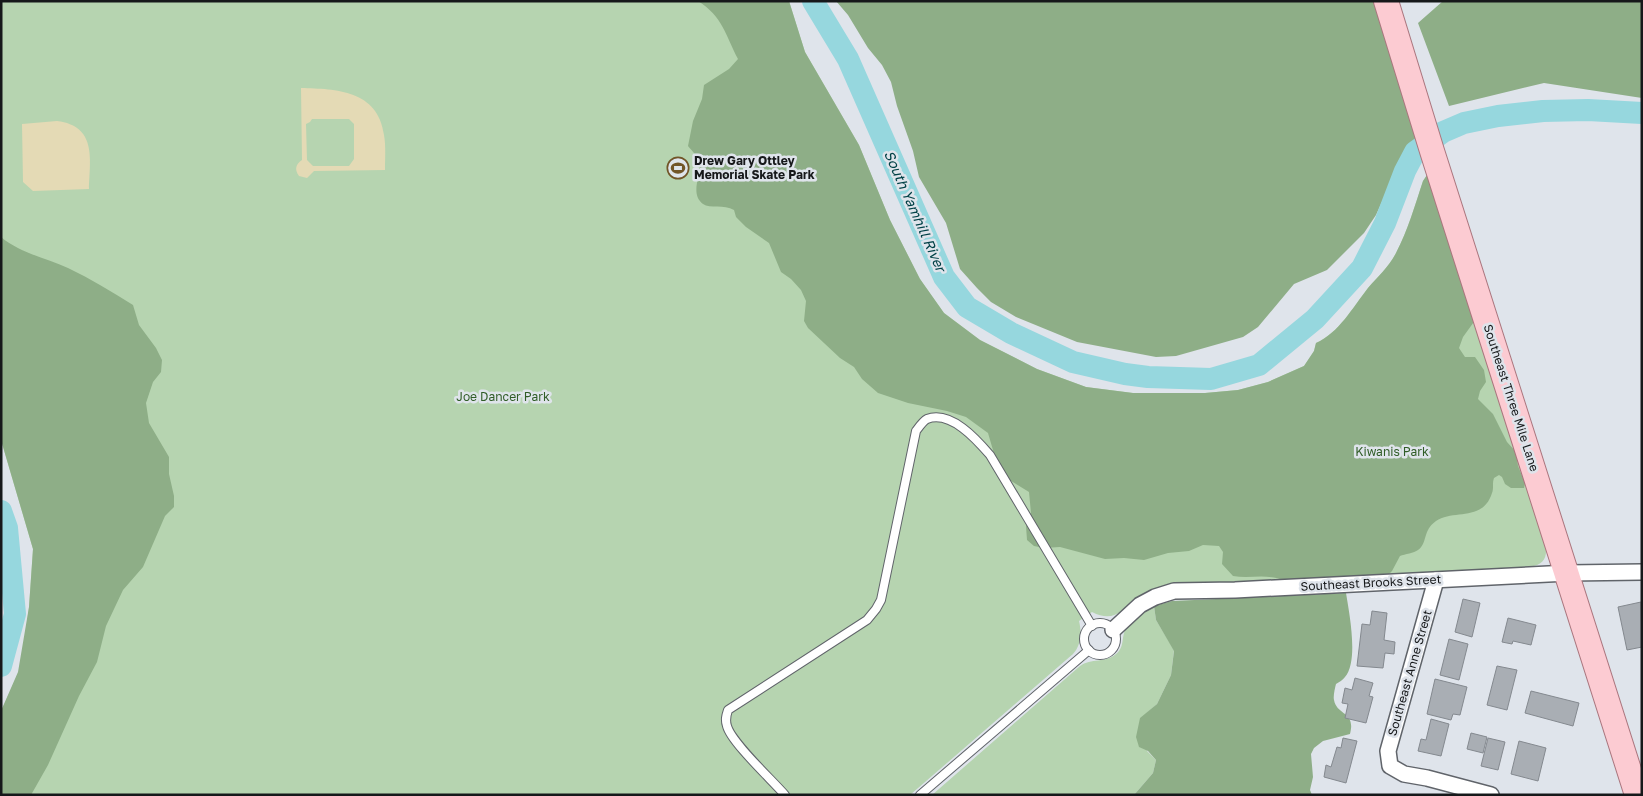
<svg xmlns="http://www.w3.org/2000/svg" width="1643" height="796" font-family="'Golos Text',sans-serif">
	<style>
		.green { fill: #b6d4b0 }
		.forest { fill: #8eae87 }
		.sand { fill: #e4dab5; fill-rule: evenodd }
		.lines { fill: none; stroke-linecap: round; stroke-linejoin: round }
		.river { stroke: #96d7de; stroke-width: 22 }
		.building { fill: #a9aeb4; stroke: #84898f }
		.lane-casing { stroke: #60646a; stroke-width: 10 }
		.street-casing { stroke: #60646a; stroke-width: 18 }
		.primary-casing { stroke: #aa767e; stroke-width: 26 }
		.lane { stroke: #fff; stroke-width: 8 }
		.street { stroke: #fff; stroke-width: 15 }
		.primary { stroke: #fccbd2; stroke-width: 24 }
		.labels { text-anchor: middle; stroke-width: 5; stroke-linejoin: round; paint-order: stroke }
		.poi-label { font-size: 12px; font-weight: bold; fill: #16181a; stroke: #dfe4eb; text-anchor: start }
		.park-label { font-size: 12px; fill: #305d27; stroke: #dfe4eb }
		.street-label { font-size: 12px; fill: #16181a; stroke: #dfe4eb }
		.water-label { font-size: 14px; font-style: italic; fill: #014146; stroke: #dfe4eb }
	</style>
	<rect width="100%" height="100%" fill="#dfe4eb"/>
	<g class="green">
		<path d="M1,1H789L805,52L859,145L890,220L920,279L944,313L980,340L1037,369L1086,387L1133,393H1205L1238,390L1268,382L1304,366L1314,351L1316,343C1339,333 1353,307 1368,288C1378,276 1389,267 1396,253C1408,230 1415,205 1423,181L1429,172L1546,547C1547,560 1542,565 1530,567L1324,579L1137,598C1122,611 1113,623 1092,612L1079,621C1082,633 1081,645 1073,654L910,795H1V711L21,667L29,607L33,549L1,440Z"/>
		<path d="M1154,606L1156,620L1174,650L1171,675L1157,704L1140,719L1147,751L1156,760L1153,773L1134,795H932L1080,666C1091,658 1106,663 1116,654C1125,647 1121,637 1126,628C1131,619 1144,612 1154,606Z"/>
	</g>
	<g class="forest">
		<path d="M698,1H789L805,52L859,145L890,220L920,279L944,313L980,340L1037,369L1086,387L1133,393H1205L1238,390L1268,382L1304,366L1314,351L1316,343C1339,333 1353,307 1368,288C1378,276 1389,267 1396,253C1408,230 1415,205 1423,181L1429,172L1476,319L1463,337L1459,348L1465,357H1475L1484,370L1486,382L1480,391L1478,399L1493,414L1507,442L1516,452L1518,466L1525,483L1524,488H1511L1505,484L1502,477L1499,475L1494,478C1492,483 1494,488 1492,493C1483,522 1454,509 1436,521C1422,531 1428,543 1418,550C1414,553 1405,554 1400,556L1392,571L1387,576L1285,581C1268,573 1250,579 1233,576L1222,564L1223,552L1219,546L1203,545L1189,551L1168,553L1144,560L1124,558L1105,559L1060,547L1044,548L1034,546L1027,540L1026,526L1031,513L1029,492L1000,474L988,433L966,417L947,411L908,403L878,393L862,379L854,367L840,358L808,328L804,321L806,301L801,290L791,279L781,272L769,243L746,227L736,217L734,210C724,204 710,209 703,204C689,193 702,175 699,162C698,156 692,151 688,146L693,121L702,99L704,85L729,69L738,59C725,34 723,17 698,1Z"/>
		<path d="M836,1H1391L1418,135L1402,158L1376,215L1364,233L1327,270L1294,284L1258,327L1243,337L1176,356L1156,357L1077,342L1016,317L991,302L977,288L960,269L946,223L919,177L913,151L897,106L891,82L882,65L868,48L848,15Z"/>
		<path d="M1443,1H1642V98L1544,83L1449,106L1418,23Z"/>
		<path d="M1,237C20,253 46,258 68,268C91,279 112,292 133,305L139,325L156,348L162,360L161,372L153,382L146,403L149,423L169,457V474L174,496V507L165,516L143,567L123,590L106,626L97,662L79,696L48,765L31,795H1V711L18,672L29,607L33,549L1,440Z"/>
		<path d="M1346,593C1349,612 1359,661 1345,677C1343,680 1339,682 1336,684C1335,688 1333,696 1334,700C1337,716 1356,711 1350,734L1323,741L1314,748L1311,754L1313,777L1310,790L1312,795H1134L1153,773L1156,760L1148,751L1139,747L1136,737L1140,718L1157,704L1171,675L1174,651L1156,620L1154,606L1172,601Z"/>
	</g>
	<g class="sand">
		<path d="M301,88C336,89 378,90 384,135C386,146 385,159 385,170L314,171L307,178L299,176C294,169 296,164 302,160ZM312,119H349L354,124V159L349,166H313L307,160L306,124L310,122Z"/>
		<path d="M57,121C97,126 90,159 89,189L33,191L23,182L22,124Z"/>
	</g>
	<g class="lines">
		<g class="river">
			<path d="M813,1L848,59L944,277L967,307L1011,333L1073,362L1125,374L1148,377L1211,379L1259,365L1315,319L1362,268L1385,223L1405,171L1415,152L1443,132L1464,123L1498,116L1543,111L1588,110L1642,113"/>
			<path d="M1,511L7,528L15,614L1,666"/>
		</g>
	</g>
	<g class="building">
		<path d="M1463,599L1480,603L1472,637L1455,632Z"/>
		<path d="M1641,602L1642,647L1627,650L1618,607Z"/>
		<path d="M1372,611L1387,613L1384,640L1395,642L1394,654L1385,653L1383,668L1357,666L1362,624L1370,625Z"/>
		<path d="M1508,618L1536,625L1531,645L1513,641L1512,644L1502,642Z"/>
		<path d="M1449,639L1468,644L1459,680L1440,675Z"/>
		<path d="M1497,666L1517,670L1507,710L1487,705Z"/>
		<path d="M1355,678L1373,683L1369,696L1373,697L1366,723L1345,718L1348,704L1342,703L1345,688L1352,690Z"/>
		<path d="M1435,679L1467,687L1460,715L1453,714L1451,720L1427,714Z"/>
		<path d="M1531,691L1579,703L1573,726L1525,713Z"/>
		<path d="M1431,719L1449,724L1441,756L1418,751L1421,739L1426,740Z"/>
		<path d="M1471,733L1487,737L1483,753L1467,749Z"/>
		<path d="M1343,738L1357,741L1346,783L1324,777L1326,765L1331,767L1337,747L1341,748Z"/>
		<path d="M1488,738L1505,742L1498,770L1481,766Z"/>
		<path d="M1519,741L1546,748L1538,781L1511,774Z"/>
	</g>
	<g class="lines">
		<g class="lane-casing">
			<g id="lane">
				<circle cx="1100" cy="639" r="16"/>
				<path d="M785,795C772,780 731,742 727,726C725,720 726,716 728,710L867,620L876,609L881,600L916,431C919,427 923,421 927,419C951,410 977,440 990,455L1092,626"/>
				<path d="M920,795L1089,650"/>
			</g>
		</g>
		<g class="street-casing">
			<g id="street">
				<path d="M1436,580L1388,751L1390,766L1404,774L1427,778L1491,795"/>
				<path d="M1113,630L1140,605L1155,597L1174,591L1235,590L1568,573L1642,572"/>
			</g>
		</g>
		<g class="primary-casing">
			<path id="primary" d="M1386,1L1432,151L1637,795"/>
		</g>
		<use href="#lane" class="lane"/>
		<use href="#street" class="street"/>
		<use href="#primary" class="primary"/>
	</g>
	<defs>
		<g id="stadium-ring" transform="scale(1.125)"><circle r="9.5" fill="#dfe4eb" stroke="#715528" stroke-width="1.5"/><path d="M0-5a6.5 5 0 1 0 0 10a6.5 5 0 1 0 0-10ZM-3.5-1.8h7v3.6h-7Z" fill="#715528"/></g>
	</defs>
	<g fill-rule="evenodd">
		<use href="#stadium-ring" x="678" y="168"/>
	</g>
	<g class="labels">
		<g class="poi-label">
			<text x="694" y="165">Drew Gary Ottley<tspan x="694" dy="14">Memorial Skate Park</tspan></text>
		</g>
		<g class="park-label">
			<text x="503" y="401">Joe Dancer Park</text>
			<text x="1392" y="456">Kiwanis Park</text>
		</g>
		<g class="street-label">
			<text transform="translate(1511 398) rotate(72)" y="4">Southeast Three Mile Lane</text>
			<text transform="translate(1371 583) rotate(-3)" y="4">Southeast Brooks Street</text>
			<text transform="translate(1410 673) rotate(-74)" y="4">Southeast Anne Street</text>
		</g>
		<g class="water-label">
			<text transform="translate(915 211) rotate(66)" y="5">South Yamhill River</text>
		</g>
	</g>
	<rect width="1643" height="796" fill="none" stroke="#16181a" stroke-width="5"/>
</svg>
